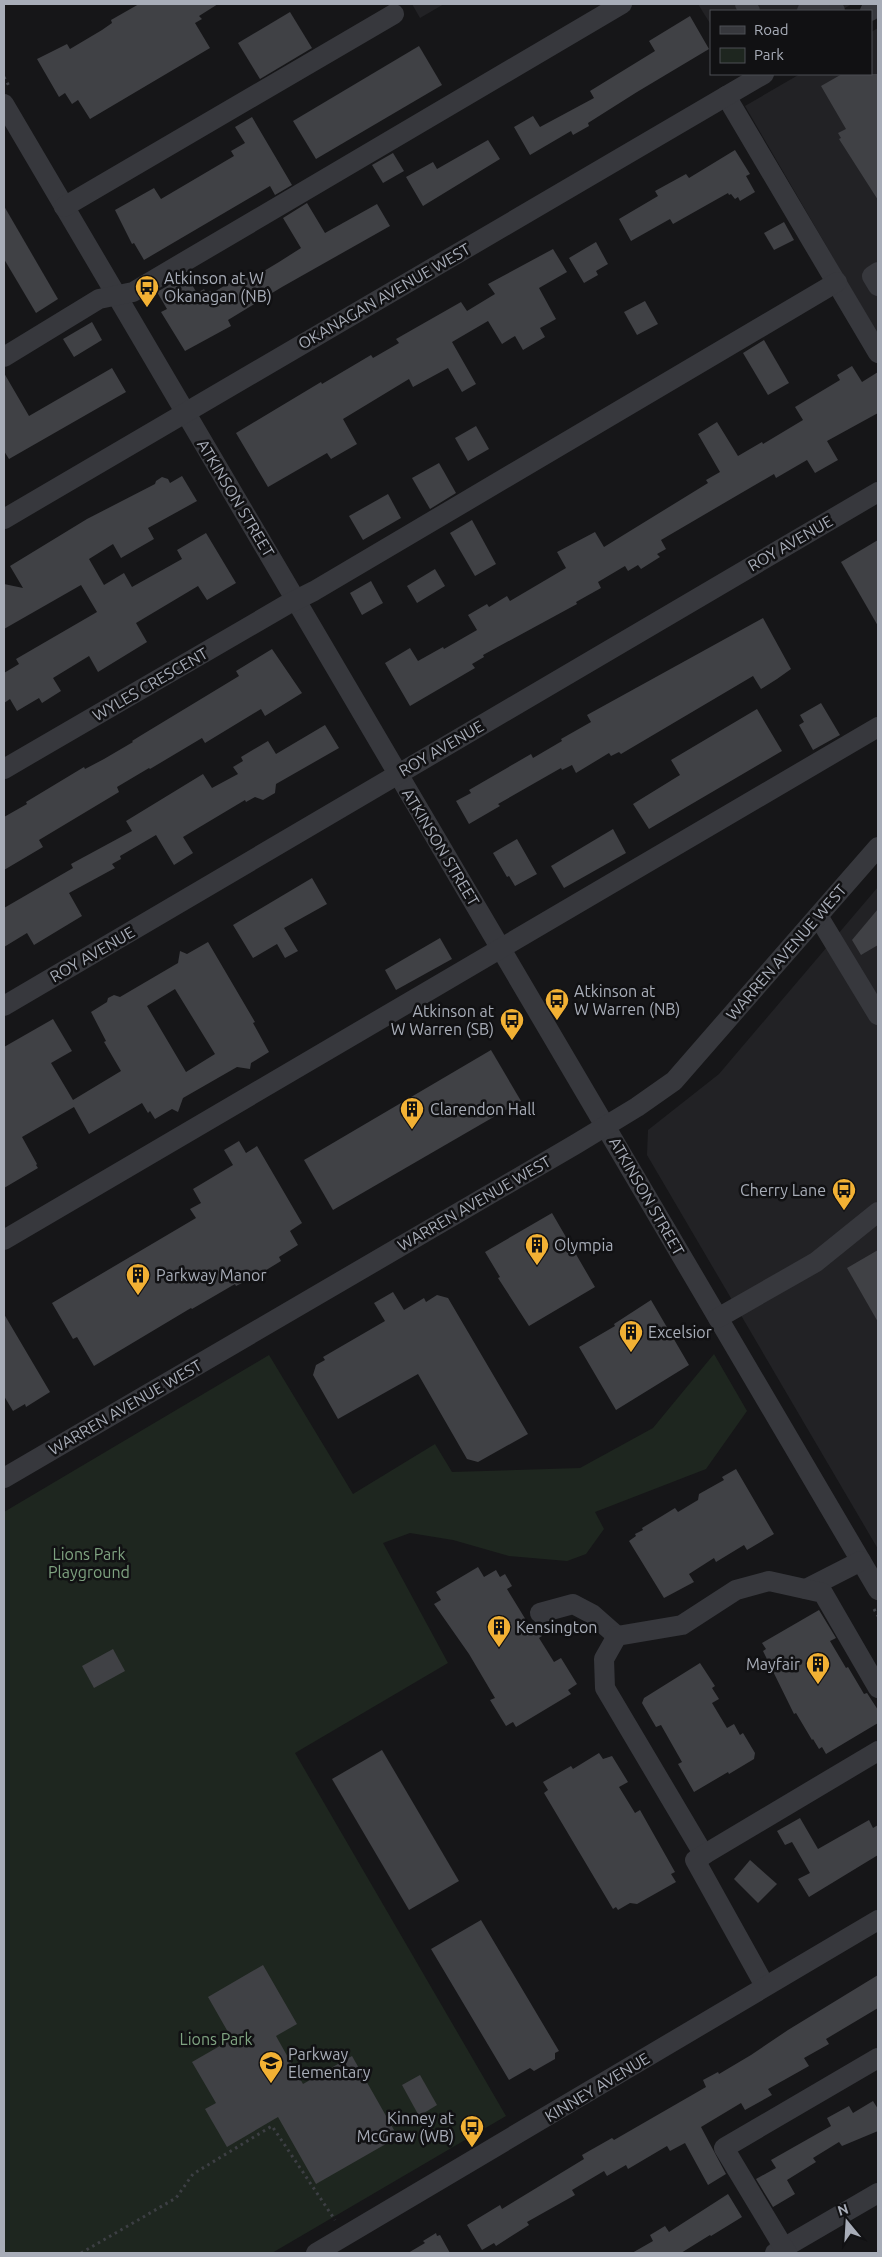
<svg xmlns="http://www.w3.org/2000/svg" width="882" height="2257" font-family="Ubuntu,sans-serif">
	<style>
		.built { fill: #222225 }
		.green { fill: #1e261f }
		.building { fill: #404145; fill-rule: evenodd }
		.lines { fill: none; stroke-linecap: round; stroke-linejoin: round }
		.path { stroke: #3d3f44; stroke-width: 3; stroke-dasharray: 2.5 4; stroke-linecap: butt }
		.minor { stroke: #37383d; stroke-width: 20 }
		.labels { text-anchor: middle; stroke-width: 5; stroke-linejoin: round; paint-order: stroke }
		.poi-label { font-size: 16px; fill: #a8adb8; stroke: #111113; text-anchor: start }
		.street-label { font-size: 16px; fill: #a8adb8; stroke: #111113 }
		.park-label { font-size: 16px; fill: #7fa381; stroke: #111113 }
	</style>
	<rect width="100%" height="100%" fill="#161618"/>
	<g class="built">
		<path d="M412,4H444L420,18Z"/>
		<path d="M698,4H852L840,11H711V25Z"/>
		<path d="M878,28V335L745,106L800,74H871V32Z"/>
		<path d="M878,887V1549L647,1155L648,1130L719,1074Z"/>
	</g>
	<path class="green" d="M714,1354L747,1411L706,1469L595,1512L604,1529L586,1554L567,1561L509,1556L453,1540L410,1533L383,1543L448,1663L295,1753L506,2116L272,2253H4V1512L269,1355L353,1494L435,1444L452,1472L580,1468L653,1428Z"/>
	<g class="building">
		<path d="M139,4H218L199,16L202,19L195,23L210,48L90,119L78,100L72,104L65,93L59,97L37,59L67,44L70,49L102,30L112,23L111,20Z"/>
		<path d="M290,12L312,48L260,79L238,43Z"/>
		<path d="M690,16L709,49L637,92L588,123L589,126L573,135L571,131L530,155L514,127L533,116L540,127L594,98L590,91L655,51L649,41Z"/>
		<path d="M419,46L442,85L316,159L293,121Z"/>
		<path d="M842,74H878V200L839,139L841,138L838,133L846,129L821,86Z"/>
		<path d="M252,117L292,185L275,195L270,186L144,260L134,243L132,244L115,210L154,188L161,199L234,156L231,151L245,143L235,127Z"/>
		<path d="M488,140L500,159L423,206L406,177L433,162L437,169Z"/>
		<path d="M735,150L750,174L746,176L755,192L740,201L738,197L735,199L731,194L729,195L728,193L673,224L670,219L631,241L619,219L658,196L655,191L686,174L689,178Z"/>
		<path d="M393,153L404,171L383,183L372,165Z"/>
		<path d="M307,203L325,233L377,204L390,226L282,287L228,320L231,326L185,351L161,312L167,309L157,292L186,275L197,293L204,289L207,294L210,291L212,293L245,274L249,280L279,262L301,248L283,218Z"/>
		<path d="M4,206L58,299L36,313L4,259Z"/>
		<path d="M784,222L794,240L774,250L764,233Z"/>
		<path d="M596,242L608,264L596,271L598,275L584,283L569,258Z"/>
		<path d="M553,249L567,272L539,288L556,319L540,328L545,337L523,350L515,336L502,344L488,321L452,342L476,384L462,392L448,368L413,387L409,379L343,419L357,444L331,459L327,453L268,487L236,433L321,382L322,384L371,355L373,358L399,343L396,339L461,302L467,311L495,294L488,284Z"/>
		<path d="M645,301L658,324L637,335L624,312Z"/>
		<path d="M92,322L102,340L74,357L63,339Z"/>
		<path d="M764,340L789,383L768,395L743,353Z"/>
		<path d="M852,366L862,382L878,372V413L827,441L838,460L815,473L807,460L776,478L774,474L731,499L661,540L666,549L657,554L660,557L641,569L638,565L628,571L625,566L598,582L601,588L576,602L577,604L483,655L484,657L472,664L475,668L410,706L385,663L410,648L418,661L443,647L444,649L477,630L468,615L487,604L489,607L507,596L510,601L566,568L557,552L595,532L604,547L708,483L706,480L720,472L698,434L717,422L738,456L762,442L763,444L803,420L795,407L840,380L837,375Z"/>
		<path d="M112,368L126,392L9,459L4,451V373L29,416Z"/>
		<path d="M476,426L489,449L468,461L455,438Z"/>
		<path d="M439,463L456,493L430,509L412,478Z"/>
		<path d="M182,476L197,501L148,528L154,539L121,558L113,544L89,559L104,585L124,573L132,587L182,559L177,550L206,533L236,583L207,600L198,586L136,623L147,642L98,672L89,656L53,678L61,691L42,703L39,698L17,711L10,699L4,703V673L19,664L16,659L97,612L81,585L4,629V584L23,588L10,566L87,519L155,484L156,481L162,477L168,479L170,483Z"/>
		<path d="M388,494L401,518L363,540L349,516Z"/>
		<path d="M472,520L496,564L475,576L450,533Z"/>
		<path d="M878,540V626L841,562Z"/>
		<path d="M435,569L445,586L417,603L407,586Z"/>
		<path d="M371,581L383,603L362,615L350,593Z"/>
		<path d="M763,618L791,669L777,679L761,689L753,676L621,754L619,752L611,756L609,753L576,773L572,765L562,770L561,768L498,804L500,806L469,824L456,801L471,793L469,790L531,754L533,758L562,741L561,739L591,722L587,715Z"/>
		<path d="M272,649L302,693L265,716L261,709L205,743L202,738L150,769L149,768L117,787L119,792L39,840L43,847L4,870V817L27,804L26,802L84,767L85,769L104,759L133,742L132,741L140,736L239,676L236,671Z"/>
		<path d="M821,703L840,735L813,750L799,725L804,722L800,715Z"/>
		<path d="M757,709L782,751L649,829L633,804L680,775L671,760Z"/>
		<path d="M325,725L339,748L276,784L275,793L263,800L255,797L246,802L245,800L183,837L193,853L174,865L156,835L120,856L121,859L112,864L115,868L69,893L82,916L34,945L27,933L4,947V908L73,868L71,864L132,831L126,821L203,774L212,788L238,774L233,767L243,761L241,757L268,741L276,754Z"/>
		<path d="M613,829L626,853L564,888L551,866Z"/>
		<path d="M517,839L537,874L515,886L509,876L507,877L493,853Z"/>
		<path d="M312,878L327,904L284,928L298,951L285,958L277,944L253,958L233,925Z"/>
		<path d="M878,909V945L861,955L852,940Z"/>
		<path d="M440,938L452,959L396,990L385,970Z"/>
		<path d="M208,942L255,1022L253,1023L269,1052L251,1063L250,1069L237,1067L183,1098L178,1112L172,1109L155,1119L150,1111L148,1113L142,1103L89,1134L74,1107L22,1137L37,1164L36,1165L38,1168L4,1188V1047L53,1019L72,1051L51,1063L73,1100L121,1071L104,1042L106,1041L91,1012L107,1002L108,998L114,995L120,997L178,963L180,951L187,954ZM175,989L215,1054L186,1072L147,1006Z"/>
		<path d="M491,1050L521,1101L333,1210L304,1160Z"/>
		<path d="M239,1141L246,1153L257,1146L302,1223L290,1231L298,1245L279,1257L281,1261L263,1272L236,1286L235,1284L192,1309L191,1308L94,1366L77,1337L73,1339L52,1303L196,1218L190,1209L201,1203L193,1189L233,1165L224,1150Z"/>
		<path d="M552,1213L595,1287L529,1326L498,1278L500,1277L485,1252Z"/>
		<path d="M878,1250V1322L847,1268Z"/>
		<path d="M393,1292L404,1310L424,1298L426,1302L437,1295L448,1298L528,1434L478,1462L467,1459L418,1374L338,1419L313,1375L316,1365L325,1360L323,1357L385,1321L374,1303Z"/>
		<path d="M651,1300L689,1365L616,1410L579,1347L615,1326L614,1324Z"/>
		<path d="M4,1314L50,1392L26,1407L25,1404L13,1411L4,1396Z"/>
		<path d="M736,1469L774,1534L747,1550L744,1545L716,1562L714,1558L689,1574L694,1582L664,1598L629,1541L636,1536L635,1534L643,1530L642,1528L662,1516L675,1508L678,1512L698,1500L699,1494L724,1480L722,1477Z"/>
		<path d="M478,1567L484,1577L496,1570L500,1577L505,1574L512,1586L507,1589L529,1625L534,1623L542,1636L539,1638L554,1662L561,1658L577,1684L568,1690L571,1694L516,1727L513,1722L506,1726L490,1700L495,1698L469,1654L434,1604L441,1600L436,1592Z"/>
		<path d="M819,1610L836,1638L830,1641L846,1668L848,1667L864,1694L867,1693L878,1710V1723L826,1754L822,1747L819,1749L813,1739L812,1740L796,1713L794,1714L763,1651L766,1649L762,1643Z"/>
		<path d="M113,1649L125,1671L94,1688L82,1666Z"/>
		<path d="M700,1663L715,1686L712,1688L719,1699L712,1703L727,1728L734,1724L740,1735L743,1733L755,1753L754,1759L729,1774L728,1772L694,1792L678,1764L682,1762L661,1725L656,1727L642,1703L644,1698Z"/>
		<path d="M382,1750L459,1881L409,1910L332,1779Z"/>
		<path d="M599,1753L603,1759L612,1756L628,1782L619,1787L635,1813L640,1810L675,1872L671,1874L676,1882L637,1904L630,1903L618,1910L616,1907L613,1909L544,1793L548,1790L543,1782L571,1766L573,1769Z"/>
		<path d="M800,1818L818,1849L869,1820L873,1828L878,1825V1855L809,1897L798,1879L810,1873L792,1842L785,1845L777,1831Z"/>
		<path d="M750,1860L777,1884L758,1903L734,1879Z"/>
		<path d="M481,1920L559,2051L555,2053V2059L534,2071L530,2068L509,2080L431,1949Z"/>
		<path d="M263,1965L297,2024L276,2036L303,2084L352,2056L398,2137L316,2184L278,2117L227,2147L205,2109L216,2103L192,2062L232,2039L208,1997Z"/>
		<path d="M878,1975V2008L826,2039L829,2044L804,2058L809,2066L768,2089L772,2095L745,2110L741,2103L701,2127L726,2174L708,2185L685,2143L670,2151L667,2146L628,2169L626,2165L607,2176L604,2171L572,2190L575,2195L527,2222L529,2225L496,2246L494,2243L482,2250L467,2225L500,2205L502,2209L584,2159L582,2155L612,2138L614,2140L706,2087L703,2080L718,2072L719,2074L751,2055L788,2030Z"/>
		<path d="M420,2075L437,2105L419,2116L402,2085Z"/>
		<path d="M873,2101L878,2109V2131L842,2146L839,2142L813,2158L816,2162L787,2180L795,2194L773,2207L756,2179L776,2168L771,2160L831,2126L827,2118L849,2106L853,2113Z"/>
		<path d="M728,2194L742,2217L711,2236L710,2235L681,2253H632L653,2241L650,2235L665,2226L669,2232Z"/>
		<path d="M436,2233L437,2236L440,2235L450,2253H408L425,2243L423,2241Z"/>
	</g>
	<g class="lines">
		<g class="path">
			<path d="M4,77L9,86"/>
			<path d="M874,1609L878,1616"/>
			<path d="M81,2253L176,2198L193,2174L272,2126L335,2220"/>
		</g>
		<g class="minor">
			<path d="M745,4L750,11"/>
			<path d="M831,4L835,11"/>
			<path d="M807,11L820,4"/>
			<path d="M870,11L878,6"/>
			<path d="M726,96L878,353"/>
			<path d="M4,104L878,1590"/>
			<path d="M64,207L394,14"/>
			<path d="M878,272L872,276L878,286"/>
			<path d="M4,357L99,299L133,292L622,4"/>
			<path d="M4,519L764,74"/>
			<path d="M4,769L286,605L314,591L837,282"/>
			<path d="M818,916L878,1015"/>
			<path d="M4,1006L878,492"/>
			<path d="M4,1240L878,727"/>
			<path d="M718,1318L816,1262L878,1212"/>
			<path d="M4,1478L576,1144L637,1107L674,1081L878,847"/>
			<path d="M806,1589L861,1561"/>
			<path d="M540,1613L573,1604L592,1614L617,1636"/>
			<path d="M704,1855L605,1688L604,1659L617,1636L682,1625L736,1590L769,1581L823,1593L878,1688"/>
			<path d="M765,1986L695,1860L878,1751"/>
			<path d="M316,2253L878,1920"/>
			<path d="M775,2253L878,2193"/>
			<path d="M787,2253L724,2148L878,2058"/>
		</g>
	</g>
	<defs>
		<g id="bus-pin" transform="scale(1.25)"><path d="M0 17L-7.5 6A9.5 9.5 0 1 1 7.5 6Z" fill="#f2b134" stroke="#111113"/><path d="M-5-6H5V4H4V6H2V4H-2V6H-4V4H-5ZM-3.5-4V0h7V-4ZM-3.5 1.2v1.5H-2V1.2ZM2 1.2v1.5H3.5V1.2Z" fill="#111"/></g>
		<g id="building-pin" transform="scale(1.25)"><path d="M0 17L-7.5 6A9.5 9.5 0 1 1 7.5 6Z" fill="#f2b134" stroke="#111113"/><path d="M-4-6H4V6H1V3H-1V6H-4ZM-2.5-4.3h1.7v1.8h-1.7ZM.8-4.3h1.7v1.8H.8ZM-2.5-1h1.7V.8h-1.7ZM.8-1h1.7V.8H.8Z" fill="#111"/></g>
		<g id="school-pin" transform="scale(1.25)"><path d="M0 17L-7.5 6A9.5 9.5 0 1 1 7.5 6Z" fill="#f2b134" stroke="#111113"/><path d="M0-5L7-2L0 1L-7-2ZM-4 1L0 2.5L4 1V4Q0 6-4 4Z" fill="#111"/></g>
	</defs>
	<g fill-rule="evenodd">
		<use href="#bus-pin" x="147" y="287"/>
		<use href="#bus-pin" x="557" y="1000"/>
		<use href="#bus-pin" x="512" y="1020"/>
		<use href="#building-pin" x="412" y="1109"/>
		<use href="#bus-pin" x="844" y="1190"/>
		<use href="#building-pin" x="537" y="1245"/>
		<use href="#building-pin" x="138" y="1275"/>
		<use href="#building-pin" x="631" y="1332"/>
		<use href="#building-pin" x="499" y="1627"/>
		<use href="#building-pin" x="818" y="1664"/>
		<use href="#school-pin" x="271" y="2063"/>
		<use href="#bus-pin" x="472" y="2127"/>
	</g>
	<g class="labels">
		<g class="poi-label">
			<text x="164" y="284">Atkinson at W<tspan x="164" dy="18">Okanagan (NB)</tspan></text>
			<text x="574" y="997">Atkinson at<tspan x="574" dy="18">W Warren (NB)</tspan></text>
			<text x="494" y="1017" text-anchor="end">Atkinson at<tspan x="494" dy="18">W Warren (SB)</tspan></text>
			<text x="430" y="1115">Clarendon Hall</text>
			<text x="826" y="1196" text-anchor="end">Cherry Lane</text>
			<text x="554" y="1251">Olympia</text>
			<text x="156" y="1281">Parkway Manor</text>
			<text x="648" y="1338">Excelsior</text>
			<text x="516" y="1633">Kensington</text>
			<text x="800" y="1670" text-anchor="end">Mayfair</text>
			<text x="288" y="2060">Parkway<tspan x="288" dy="18">Elementary</tspan></text>
			<text x="454" y="2124" text-anchor="end">Kinney at<tspan x="454" dy="18">McGraw (WB)</tspan></text>
		</g>
		<g class="street-label">
			<text transform="translate(384 296) rotate(-30)" y="6">OKANAGAN AVENUE WEST</text>
			<text transform="translate(236 498) rotate(59)" y="6">ATKINSON STREET</text>
			<text transform="translate(790 543) rotate(-30)" y="6">ROY AVENUE</text>
			<text transform="translate(150 684) rotate(-30)" y="6">WYLES CRESCENT</text>
			<text transform="translate(441 748) rotate(-30)" y="6">ROY AVENUE</text>
			<text transform="translate(441 847) rotate(59)" y="6">ATKINSON STREET</text>
			<text transform="translate(786 952) rotate(-49)" y="6">WARREN AVENUE WEST</text>
			<text transform="translate(92 954) rotate(-30)" y="6">ROY AVENUE</text>
			<text transform="translate(647 1196) rotate(60)" y="6">ATKINSON STREET</text>
			<text transform="translate(474 1203) rotate(-30)" y="6">WARREN AVENUE WEST</text>
			<text transform="translate(125 1407) rotate(-30)" y="6">WARREN AVENUE WEST</text>
			<text transform="translate(597 2087) rotate(-31)" y="6">KINNEY AVENUE</text>
		</g>
		<g class="park-label">
			<text x="89" y="1560">Lions Park<tspan x="89" dy="18">Playground</tspan></text>
			<text x="216" y="2045">Lions Park</text>
		</g>
	</g>
	<rect width="882" height="2257" fill="none" stroke="#a8adb8" stroke-width="10"/>
	<rect x="710" y="10" width="162" height="65" fill="#111113" stroke="#4d4f55"/>
	<rect x="720" y="26" width="25" height="8" fill="#37383d" stroke="#4d4f55"/>
	<text x="754" y="35" font-size="15" fill="#a8adb8">Road</text>
	<rect x="720" y="48" width="25" height="15" fill="#1e261f" stroke="#4d4f55"/>
	<text x="754" y="60" font-size="15" fill="#a8adb8">Park</text>
	<g transform="translate(847 2222) rotate(342)" stroke="#111113" stroke-width="4" paint-order="stroke">
	<path d="M0-4L9 19L0 12L-9 19Z" fill="#a8adb8"/>
	<text y="-8" font-size="14" font-weight="bold" text-anchor="middle" fill="#a8adb8">N</text>
	</g>
</svg>
